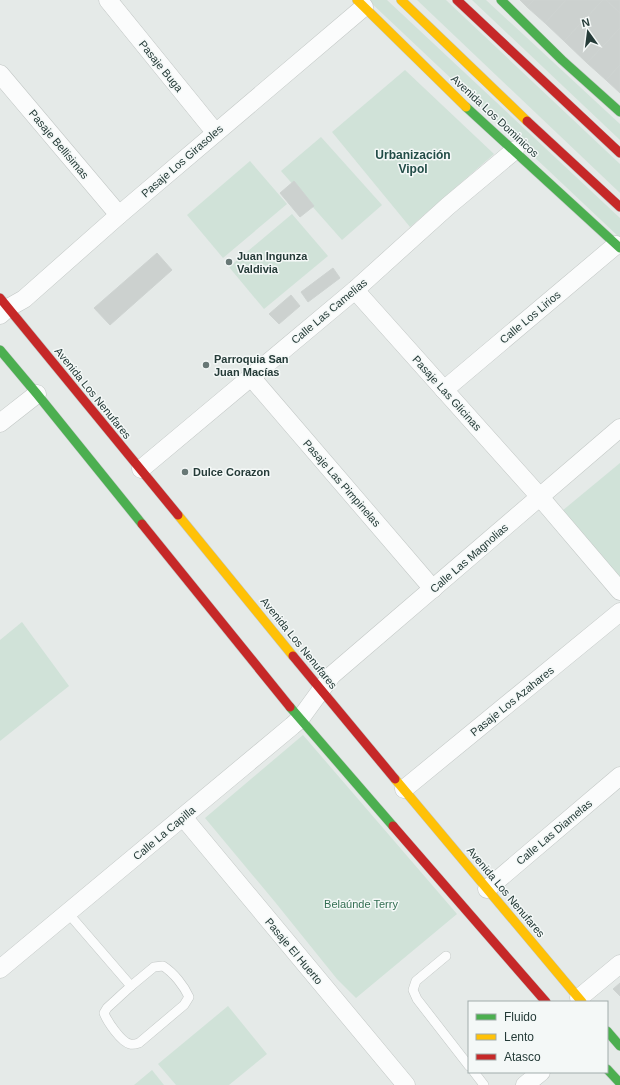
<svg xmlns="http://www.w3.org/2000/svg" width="620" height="1085" font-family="Helvetica,sans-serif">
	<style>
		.green { fill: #d0e2d8 }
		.building { fill: #ccd1cf; stroke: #ced3d1 }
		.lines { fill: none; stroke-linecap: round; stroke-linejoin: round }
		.lane-casing { stroke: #c2c7c5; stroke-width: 10 }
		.street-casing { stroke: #c2c7c5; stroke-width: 19 }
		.fast-casing { stroke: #c1c7c5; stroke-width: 10 }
		.slow-casing { stroke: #c1c7c5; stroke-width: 10 }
		.jam-casing { stroke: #c1c7c5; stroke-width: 10 }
		.lane { stroke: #fbfcfc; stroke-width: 9 }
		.street { stroke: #fbfcfc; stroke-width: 18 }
		.fast { stroke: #4caf50; stroke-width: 9 }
		.slow { stroke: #ffc107; stroke-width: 9 }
		.jam { stroke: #c62828; stroke-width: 9 }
		.poi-dot { fill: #687876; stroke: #f4f8f7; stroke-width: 1.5 }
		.labels { text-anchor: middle; stroke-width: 3; stroke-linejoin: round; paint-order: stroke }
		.street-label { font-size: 11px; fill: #253b38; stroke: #f4f8f7 }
		.poi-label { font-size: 11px; font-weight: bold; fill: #253b38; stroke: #f4f8f7; text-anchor: start }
		.park-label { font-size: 11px; fill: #336e52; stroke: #f4f8f7 }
		.neighbourhood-label { font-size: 12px; font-weight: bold; fill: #224c47; stroke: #f4f8f7 }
	</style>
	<rect width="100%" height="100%" fill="#e5eae8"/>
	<g class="green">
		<path d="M368,0H387L620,218V238Z"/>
		<path d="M417,0H446L620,164V193Z"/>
		<path d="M472,0H486L620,124V140Z"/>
		<path d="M405,70L494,154L410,227L332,132Z"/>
		<path d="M321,137L382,205L342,240L281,171Z"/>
		<path d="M250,161L287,204L223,258L187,215Z"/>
		<path d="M292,214L328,256L264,309L229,267Z"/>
		<path d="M620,463V580L562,511Z"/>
		<path d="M22,622L69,686L0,741V640Z"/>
		<path d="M303,735L457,914L356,998L337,979L275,902L205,818Z"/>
		<path d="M228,1006L267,1054L229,1085H176L158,1064Z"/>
		<path d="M152,1070L164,1085H134Z"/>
	</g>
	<g class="building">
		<path d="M520,0H534L527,7Z"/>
		<path d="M534,0H566L545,23L527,7Z"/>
		<path d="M566,0H603L564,41L545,23Z"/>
		<path d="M603,0H606L620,13V28L587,63L564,41Z"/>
		<path d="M606,0H620V13Z"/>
		<path d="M620,28V65L606,80L587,63Z"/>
		<path d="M620,65V93L606,80Z"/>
		<path d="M294,181L314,206L300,217L280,193Z"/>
		<path d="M157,253L172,270L110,325L94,308Z"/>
		<path d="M333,268L340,278L308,302L301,292Z"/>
		<path d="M291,295L300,306L279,324L269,314Z"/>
		<path d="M620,983V996L613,989Z"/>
	</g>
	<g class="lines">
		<g class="lane-casing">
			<g id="lane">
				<path d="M68,913L131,986"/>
				<path d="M446,956L416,981L413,990L417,999L469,1066"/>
				<path d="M163,966C174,973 184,986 189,997L184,1005L139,1043C136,1044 133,1045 130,1044C121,1042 107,1021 104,1013L107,1008L131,986L154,967Z"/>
				<path d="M474,1072L484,1085"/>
			</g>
		</g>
		<g class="street-casing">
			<g id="street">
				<path d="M108,0L215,132"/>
				<path d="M0,74L119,215"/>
				<path d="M355,290L540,497L620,591"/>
				<path d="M0,315L8,308L24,299L119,215L364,7"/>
				<path d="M251,377L433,589"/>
				<path d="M444,390L616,245"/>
				<path d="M0,423L37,394"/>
				<path d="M141,469L355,290L448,206L515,150"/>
				<path d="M404,789L620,612"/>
				<path d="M183,817L406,1085"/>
				<path d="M487,889L620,776"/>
				<path d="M0,969L292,726L300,719L332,675L620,428"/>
				<path d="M579,998L620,964"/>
				<path d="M525,1085L541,1072"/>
			</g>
		</g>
		<g class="fast-casing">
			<g id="fast">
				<path d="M501,0L562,60L620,112"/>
				<path d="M466,107L620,248"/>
				<path d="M0,350L37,394L142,524"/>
				<path d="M290,707L393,826"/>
				<path d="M607,1031L620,1046"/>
				<path d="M607,1069L620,1083"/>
			</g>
		</g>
		<g class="slow-casing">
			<g id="slow">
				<path d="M357,0L466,107"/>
				<path d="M401,0L527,121"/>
				<path d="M178,515L293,656"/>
				<path d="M395,779L582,1002"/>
			</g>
		</g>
		<g class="jam-casing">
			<g id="jam">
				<path d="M457,0L620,153"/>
				<path d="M527,121L620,207"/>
				<path d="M0,298L178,515"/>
				<path d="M142,524L290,707"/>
				<path d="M293,656L395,779"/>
				<path d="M393,826L546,1002"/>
			</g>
		</g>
		<use href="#lane" class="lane"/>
		<use href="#street" class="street"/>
		<use href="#fast" class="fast"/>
		<use href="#slow" class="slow"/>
		<use href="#jam" class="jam"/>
	</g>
	<g class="poi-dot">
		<circle cx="229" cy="262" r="4"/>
		<circle cx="206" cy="365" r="4"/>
		<circle cx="185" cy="472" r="4"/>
	</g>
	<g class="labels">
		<g class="street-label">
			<text transform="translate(161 66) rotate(51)" y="4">Pasaje Buga</text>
			<text transform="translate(495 116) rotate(43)" y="4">Avenida Los Dominicos</text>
			<text transform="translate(59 144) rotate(50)" y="4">Pasaje Bellisimas</text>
			<text transform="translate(182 161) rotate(-41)" y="4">Pasaje Los Girasoles</text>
			<text transform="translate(329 311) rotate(-40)" y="4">Calle Las Camelias</text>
			<text transform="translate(530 317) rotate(-40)" y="4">Calle Los Lirios</text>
			<text transform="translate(93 393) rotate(51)" y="4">Avenida Los Nenufares</text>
			<text transform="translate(447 393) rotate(48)" y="4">Pasaje Las Glicinas</text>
			<text transform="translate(342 483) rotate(49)" y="4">Pasaje Las Pimpinelas</text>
			<text transform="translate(469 558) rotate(-41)" y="4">Calle Las Magnolias</text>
			<text transform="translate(299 643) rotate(51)" y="4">Avenida Los Nenufares</text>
			<text transform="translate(512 701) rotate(-39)" y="4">Pasaje Los Azahares</text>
			<text transform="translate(554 832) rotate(-40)" y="4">Calle Las Diamelas</text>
			<text transform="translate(164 833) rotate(-40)" y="4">Calle La Capilla</text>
			<text transform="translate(506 892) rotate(50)" y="4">Avenida Los Nenufares</text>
			<text transform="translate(294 951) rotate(50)" y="4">Pasaje El Huerto</text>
		</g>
		<g class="poi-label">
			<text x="237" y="260">Juan Ingunza<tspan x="237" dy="13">Valdivia</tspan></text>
			<text x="214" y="363">Parroquia San<tspan x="214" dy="13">Juan Macías</tspan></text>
			<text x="193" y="476">Dulce Corazon</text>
		</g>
		<g class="park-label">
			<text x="361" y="908">Belaúnde Terry</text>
		</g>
		<g class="neighbourhood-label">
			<text x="413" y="159">Urbanización<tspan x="413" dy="14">Vipol</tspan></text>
		</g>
	</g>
	<rect x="468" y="1001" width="140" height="72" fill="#f4f8f7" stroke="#a1acab"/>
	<rect x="476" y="1014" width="20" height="6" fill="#4caf50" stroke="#a1acab"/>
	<text x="504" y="1021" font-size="12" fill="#253b38">Fluido</text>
	<rect x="476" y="1034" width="20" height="6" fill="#ffc107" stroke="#a1acab"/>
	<text x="504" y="1041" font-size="12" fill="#253b38">Lento</text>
	<rect x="476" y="1054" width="20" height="6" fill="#c62828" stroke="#a1acab"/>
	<text x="504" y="1061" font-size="12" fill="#253b38">Atasco</text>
	<g transform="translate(588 32) rotate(346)" stroke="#f4f8f7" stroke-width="3" paint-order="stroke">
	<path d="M0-3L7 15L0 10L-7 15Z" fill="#253b38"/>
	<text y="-6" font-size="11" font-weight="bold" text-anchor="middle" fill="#253b38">N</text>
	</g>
</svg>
